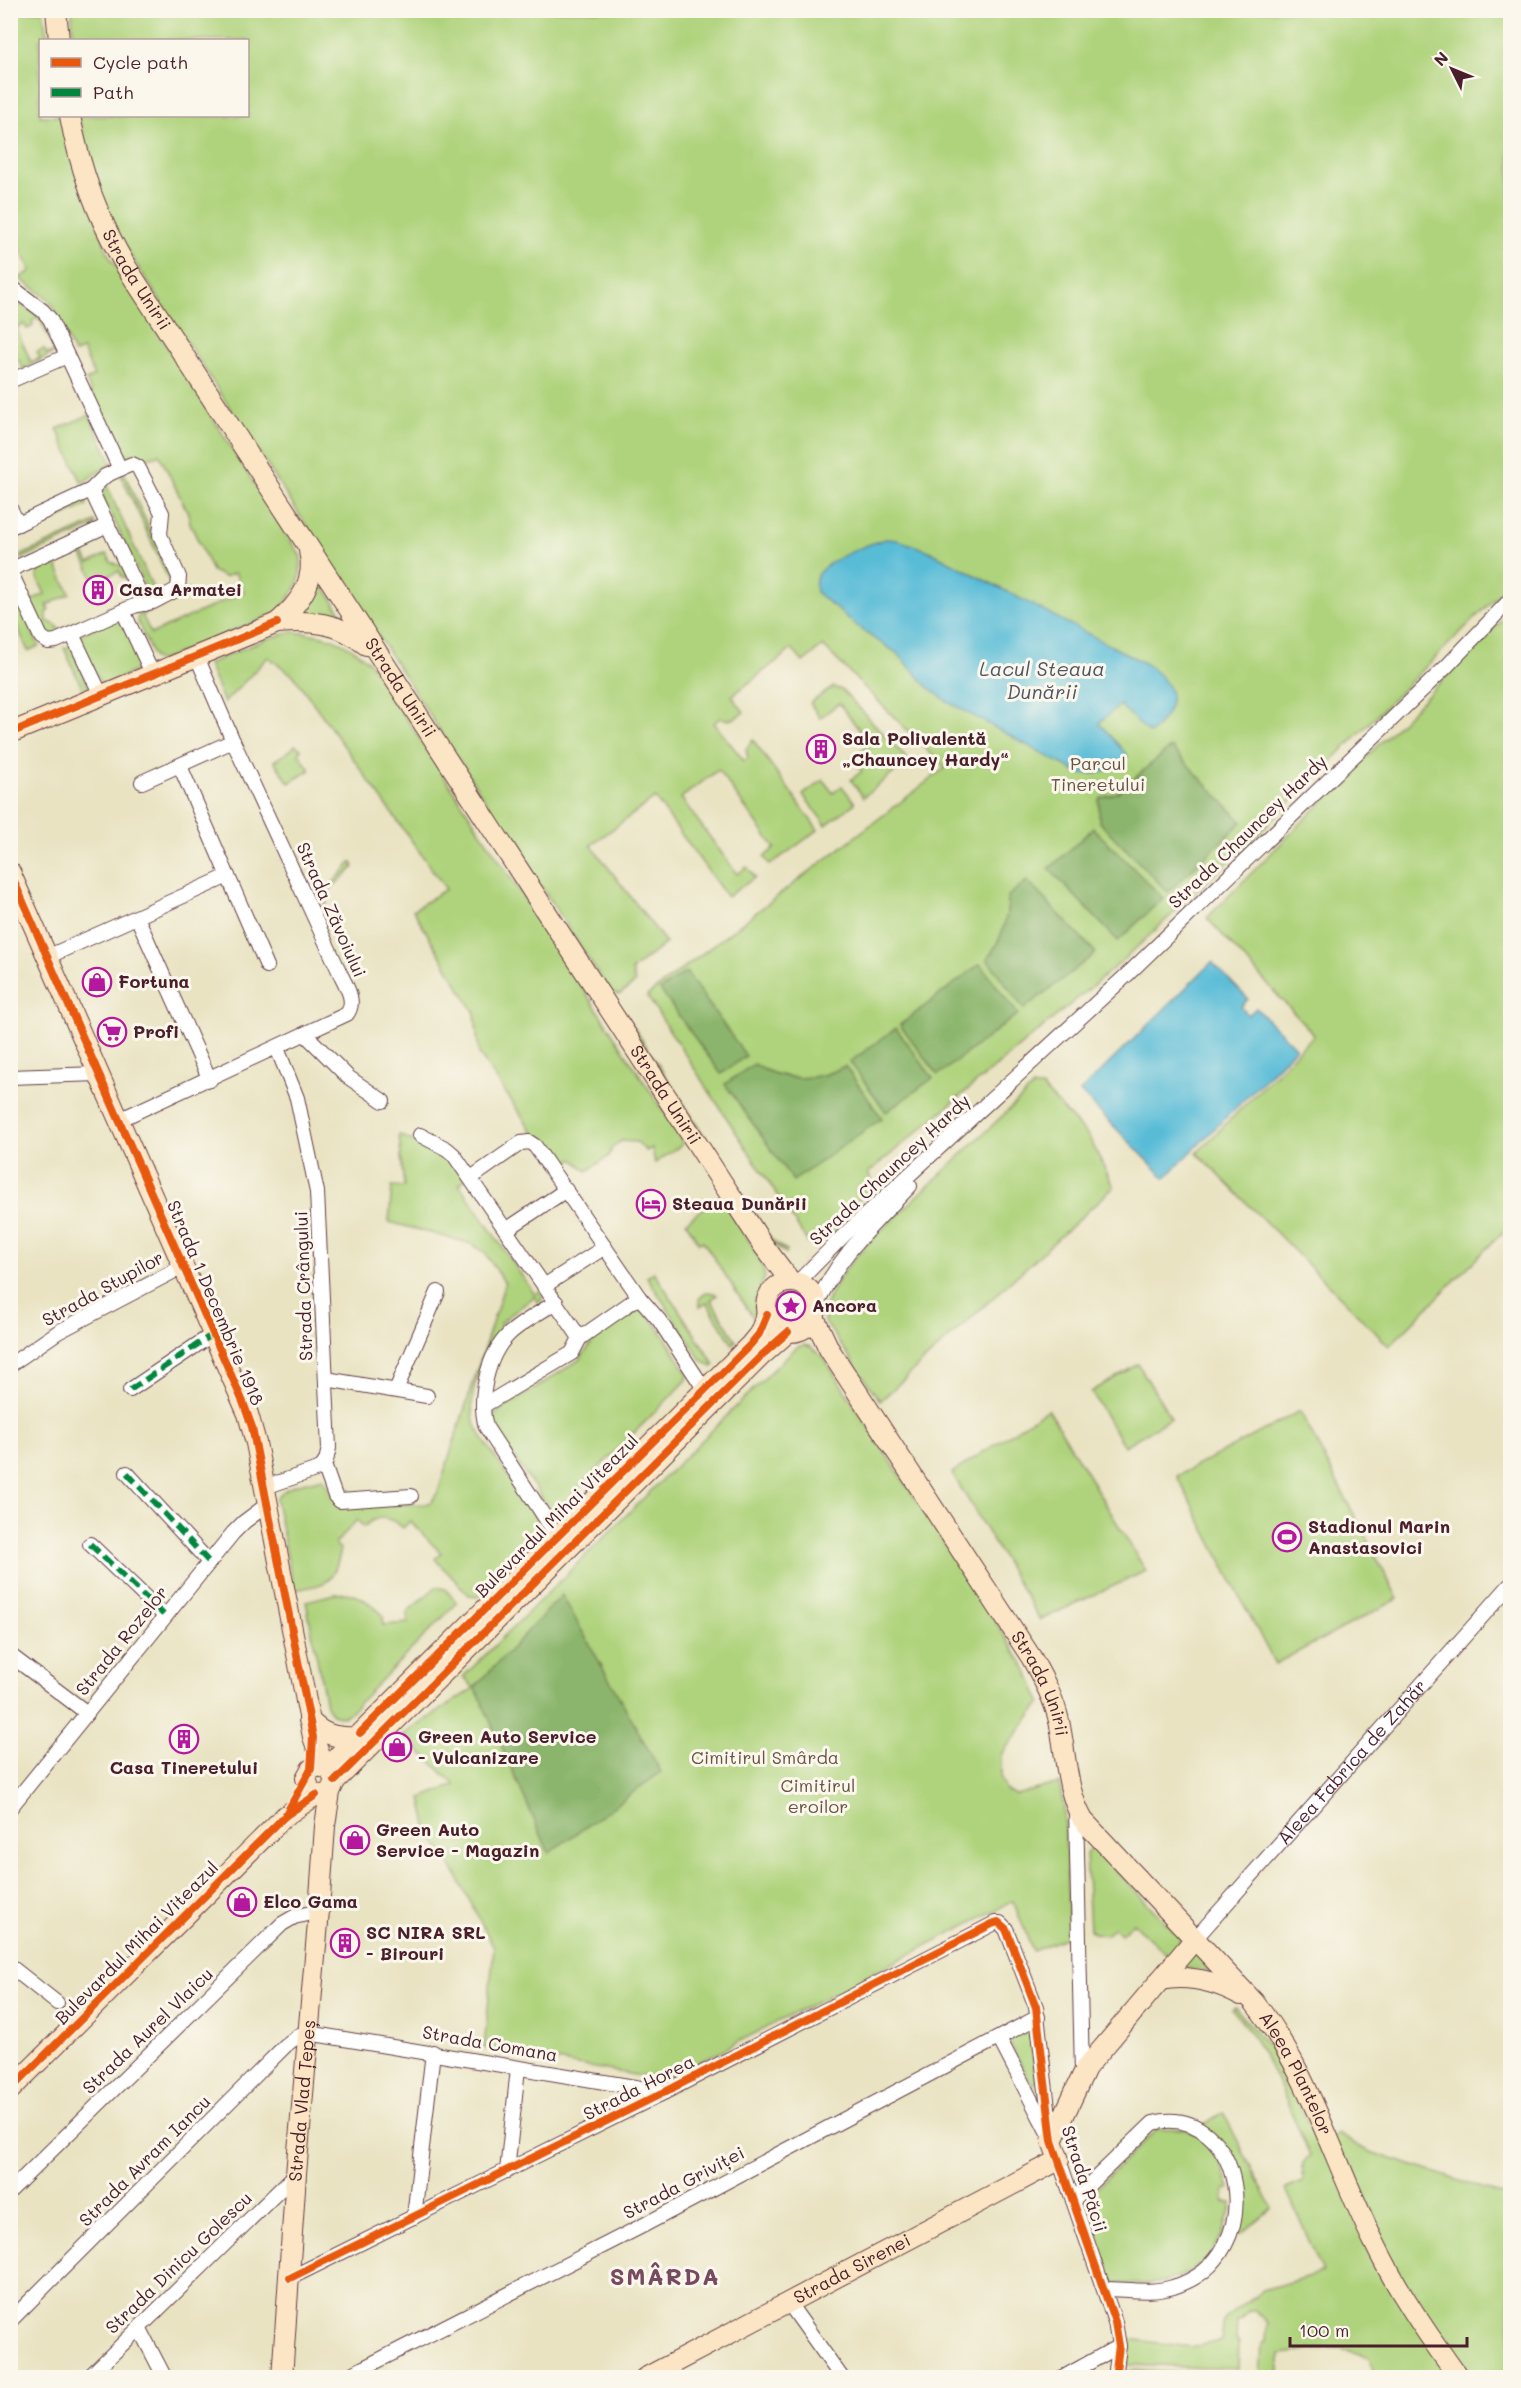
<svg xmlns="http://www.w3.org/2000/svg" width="1521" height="2388" font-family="Mali,sans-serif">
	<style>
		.green { fill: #afd37c; stroke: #7c7954; stroke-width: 1.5; fill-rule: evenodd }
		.forest { fill: #8bb56c; stroke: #6a6a4c; stroke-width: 1.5 }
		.water { fill: #59bcd7; stroke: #526e81; stroke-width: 1.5 }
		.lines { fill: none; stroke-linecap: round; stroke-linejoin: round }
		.street-casing { stroke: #623c42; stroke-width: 16 }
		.secondary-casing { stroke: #623c42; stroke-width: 22 }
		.street { stroke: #fff; stroke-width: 14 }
		.secondary { stroke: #fce5c4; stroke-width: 20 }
		.quiet { stroke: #00873e; stroke-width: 6; stroke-dasharray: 12 6; stroke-linecap: butt }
		.cycleway-casing { stroke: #fbf7ec; stroke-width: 11 }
		.cycleway { stroke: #e8590c; stroke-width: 8 }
		.labels { text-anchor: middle; stroke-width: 6; stroke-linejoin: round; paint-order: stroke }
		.street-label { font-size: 18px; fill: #4a1f2b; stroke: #fbf7ec }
		.poi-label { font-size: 18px; font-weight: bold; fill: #4a1f2b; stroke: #fbf7ec; text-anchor: start }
		.park-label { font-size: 18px; fill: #685543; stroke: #fbf7ec }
		.water-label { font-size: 20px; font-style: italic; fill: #4f5667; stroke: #fbf7ec }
		.district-label { font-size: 24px; font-weight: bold; letter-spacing: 1.5px; fill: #784a60; stroke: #fbf7ec }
	</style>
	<rect width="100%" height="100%" fill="#fbf7ec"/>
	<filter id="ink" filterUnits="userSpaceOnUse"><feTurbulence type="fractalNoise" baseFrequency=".0167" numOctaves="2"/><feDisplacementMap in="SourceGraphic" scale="12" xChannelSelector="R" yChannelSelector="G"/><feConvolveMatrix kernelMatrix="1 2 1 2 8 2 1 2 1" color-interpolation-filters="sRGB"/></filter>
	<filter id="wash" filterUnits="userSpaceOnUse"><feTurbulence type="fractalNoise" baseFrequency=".008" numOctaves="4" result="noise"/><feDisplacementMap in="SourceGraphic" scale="24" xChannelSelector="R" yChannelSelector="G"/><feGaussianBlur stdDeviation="1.35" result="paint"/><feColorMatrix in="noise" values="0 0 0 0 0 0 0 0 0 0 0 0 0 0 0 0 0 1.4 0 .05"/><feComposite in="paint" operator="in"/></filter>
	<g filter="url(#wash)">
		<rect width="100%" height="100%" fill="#e9e3c2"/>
		<g class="green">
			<path d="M11,11H43L48,40H40V116H61L108,254L301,557L300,577L294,591L279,612L159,661L154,659L137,620L140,611L189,590L191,594L142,615L151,634L244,592L235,573L224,577L212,571L190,523L188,513L159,454C149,459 133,461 123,452C111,441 94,397 86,380L94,376L83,350L74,353L53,306L47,298L19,278L31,271L11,229Z"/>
			<path d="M72,11H1510V583L1256,836L1121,962L868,1173L875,1186L853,1205L858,1211L833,1235L809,1244L647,996L945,768L823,646L803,662L792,649L732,696L744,712C736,718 730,722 720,718L714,723L744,761L748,758L746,749L753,740L818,830L770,865L764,857L775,848L718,770L681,798L737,874L747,867L755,877L727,897L655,798L591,845L666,943L632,970L635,983L619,995L610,992L120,239L95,182L78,116H248V40H73Z"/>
			<path d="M10,298L45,320L58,351L23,369L19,360L11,363V330L16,328L11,317ZM39,318L55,351L47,354L44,349L37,352L40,358L31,362L16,328L24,324L27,329L33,326L32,321Z"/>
			<path d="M89,415L112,463L82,483L57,429Z"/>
			<path d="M124,473L175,585L172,587L121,475Z"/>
			<path d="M105,482L156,595L150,597L98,485Z"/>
			<path d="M84,497L87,505L12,540L11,531Z"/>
			<path d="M95,522L96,525L21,559L20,556Z"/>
			<path d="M79,543L89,563L107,554L111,562L124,567L135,590L129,604L110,613L107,608L131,596L128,591L131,585L125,577H122L119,571L95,582L79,549L54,560L70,594L47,605L49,610L47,613V621L56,625L59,630L82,619L84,625L49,639L29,601L45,594L37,577L38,566Z"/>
			<path d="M320,580L344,618L341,620L301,611L315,581Z"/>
			<path d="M10,583L39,646L28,651L11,612Z"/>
			<path d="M1510,612V1225L1389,1346L1197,1153L1314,1035L1207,918Z"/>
			<path d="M120,617L144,667L102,686L79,640L81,634Z"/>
			<path d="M292,632C326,634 345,640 370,663L671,1123L683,1144L655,1163L652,1148L646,1151L637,1142L621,1141L612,1148L609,1156L587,1171L573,1159L557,1167L479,1054L475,1013L413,910L446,889L294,676L268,657L224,703L208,664L266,639Z"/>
			<path d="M69,647L72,649L89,688L85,694L64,648Z"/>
			<path d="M833,687L842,690L909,761L863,797L851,780L862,771L852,759L870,744L839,703L820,718L810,703Z"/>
			<path d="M295,745L301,749L299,754L310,770L289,783L274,761L291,750Z"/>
			<path d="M823,780L833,793L842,786L855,803L826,825L803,795Z"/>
			<path d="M352,862L354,867L322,897L327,903L324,904L316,890L322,895Z"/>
			<path d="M624,1012L771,1239L779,1246L787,1250L786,1253L772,1244L622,1014Z"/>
			<path d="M1033,1087H1042L1089,1137L1114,1187L880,1401L825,1322C818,1301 853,1259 867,1244Z"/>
			<path d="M399,1135L446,1155L466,1179L459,1184L535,1295L541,1290C544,1295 543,1299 539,1303L534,1297L500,1323L504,1329C486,1353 466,1390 474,1421C476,1427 480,1433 482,1438L544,1530L542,1536L478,1597L470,1596L435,1559L441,1553L410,1521L403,1528C390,1517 377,1513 364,1527L357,1520L335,1544L341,1550C331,1586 330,1583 294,1590L276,1500C282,1485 309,1482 323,1478L339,1505L425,1504L431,1502L438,1492L505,1283L485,1253L472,1244L389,1222L392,1186L404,1187Z"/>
			<path d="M719,1196L753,1247L763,1267L765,1277L755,1300L754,1319L703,1241L699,1243L686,1222Z"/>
			<path d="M654,1272L715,1365L712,1367L701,1360L647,1277Z"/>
			<circle cx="790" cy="1306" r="14"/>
			<path d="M706,1292L714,1293L717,1295L711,1300L736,1341L733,1345L707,1303L700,1307L699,1299Z"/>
			<path d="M635,1308C654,1312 678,1359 688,1375L687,1380L555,1512H552L493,1427L492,1422L495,1414L579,1360L599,1333Z"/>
			<path d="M804,1345L811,1347L823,1357L1027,1670L1041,1702L1001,1755V1779L1006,1791L1016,1795L1059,1783L1064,1807L1069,1936L1033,1951L1013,1901L666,2079L651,2078L484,2048L494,1948L456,1874L428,1830L421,1798L455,1785L403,1735L474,1688L463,1677L787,1356L797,1347Z"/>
			<path d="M1138,1364L1171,1418L1124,1446L1091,1392Z"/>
			<path d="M1048,1409L1146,1571L1040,1620L952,1473Z"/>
			<path d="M1300,1411L1398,1599L1275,1664L1177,1476Z"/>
			<path d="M436,1587L445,1589L457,1603L348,1714L343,1717L332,1714L326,1705L306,1601C346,1592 351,1585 383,1615V1625L408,1623L407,1612Z"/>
			<path d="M1090,1849H1096L1181,1939L1168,1956L1133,1923L1121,1934L1114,1927L1106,1935L1093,1933L1090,1930L1086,1854Z"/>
			<path d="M1195,1953L1198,1955L1212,1971L1181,1968Z"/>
			<path d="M1235,2007L1276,2056L1320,2148L1338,2134L1367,2151L1510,2197V2377H1375L1369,2357L1337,2347L1280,2354V2377H1253H1260L1262,2344L1266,2342L1267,2324L1255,2310H1249L1241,2320L1237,2321L1236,2340L1239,2342L1238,2369L1128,2365L1129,2339L1191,2347L1221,2341L1224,2319L1263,2290L1323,2272L1286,2189L1303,2182V2163L1310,2156C1288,2105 1269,2052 1232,2009Z"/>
			<path d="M1026,2031L1030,2034L1036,2081L1032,2085L1009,2042V2040Z"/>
			<path d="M1223,2112L1272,2208L1241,2234L1239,2231L1241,2218V2190L1203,2125Z"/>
			<path d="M1157,2129C1165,2129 1177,2127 1186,2130C1212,2138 1223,2165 1230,2189L1224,2190V2202H1231C1231,2211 1227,2220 1224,2229C1208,2277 1159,2290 1112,2282L1110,2281L1083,2201Z"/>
			<path d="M1134,2370L1246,2377H1126L1127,2371Z"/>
		</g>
		<g class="forest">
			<path d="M1171,747L1242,822L1168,892L1099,822V799L1118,792Z"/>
			<path d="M1093,828L1163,898L1118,941L1049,869Z"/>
			<path d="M1027,881L1096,953L1024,1009L987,959C1001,941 1008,920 1008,896Z"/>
			<path d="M980,964L1018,1014L938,1075L900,1025Z"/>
			<path d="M686,972L746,1056L721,1074L660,990Z"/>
			<path d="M896,1028L933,1078L886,1112L850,1062Z"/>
			<path d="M754,1064C782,1082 816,1082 845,1066L882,1118L793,1181L725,1084Z"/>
			<path d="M562,1595L661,1772L549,1853L475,1687Z"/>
		</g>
		<g class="water">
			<path d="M885,539L898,540L927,550L1146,664C1180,688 1178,707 1150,734L1120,705L1100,722V724L1128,756C1113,770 1100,775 1080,774L948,702L928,687L897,653L867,634L816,592C815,585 815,579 818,574C827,560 869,544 885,539Z"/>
			<path d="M1212,962L1248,999L1241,1007L1248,1015L1256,1008L1296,1048L1165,1178L1080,1092Z"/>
		</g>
	</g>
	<g filter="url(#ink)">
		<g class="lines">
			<g class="street-casing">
				<g id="street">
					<path d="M10,286L43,311L50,319L120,469L105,476L91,490L18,524"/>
					<path d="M10,381L67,356"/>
					<path d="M91,490L145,604"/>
					<path d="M10,508L18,524L10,527"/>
					<path d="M10,570L108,525"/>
					<path d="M10,571L41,637L48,642L56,641L134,606L153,602L178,589L179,577L160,535L162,513L138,467L132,464L120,469"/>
					<path d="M123,611L153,675"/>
					<path d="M72,634L101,695"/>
					<path d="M180,766L267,966"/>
					<path d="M142,782L233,741"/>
					<path d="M137,917L210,1080"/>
					<path d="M47,957L228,876"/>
					<path d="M305,1034L348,1077L383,1101"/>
					<path d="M10,1077L98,1074"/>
					<path d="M119,1120L347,1014C357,1001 345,984 339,971L233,741L197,657"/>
					<path d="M420,1135L447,1149L454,1155L580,1338L572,1353L483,1406"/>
					<path d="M471,1178L521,1143L529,1142L535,1146L639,1297"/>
					<path d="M506,1230L566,1190"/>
					<path d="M798,1282L845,1234L1130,972L1447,666L1510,600"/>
					<path d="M544,1286L605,1247"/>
					<path d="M556,1302C541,1312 522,1322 509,1334C487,1355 478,1399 486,1427L557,1536"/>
					<path d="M816,1306C838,1255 873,1225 910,1186"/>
					<path d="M580,1338L639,1297L659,1320L705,1390"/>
					<path d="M10,1365L58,1332L184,1266"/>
					<path d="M326,1379L427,1396"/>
					<path d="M130,1390L213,1334"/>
					<path d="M396,1390L438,1292"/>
					<path d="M324,1465L335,1496L340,1501L411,1496"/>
					<path d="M127,1473L209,1562"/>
					<path d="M265,1487L321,1468L326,1461L329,1448L317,1192L297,1098L277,1048"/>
					<path d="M90,1544L165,1616"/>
					<path d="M10,1655L87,1713"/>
					<path d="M10,1808L233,1533L244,1522L268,1504"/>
					<path d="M1076,1809L1082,2074"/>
					<path id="s1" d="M1194,1940L1510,1585"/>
					<path d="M10,1966L57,2003"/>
					<path d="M999,2038L1047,2131"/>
					<path d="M1059,2160L1115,2322L1119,2346L1115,2378"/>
					<path d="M507,2171L518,2068"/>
					<path d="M10,2191L282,1924L294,1917L319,1911"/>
					<path d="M1073,2200L1153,2123C1242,2101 1274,2256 1173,2287C1152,2294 1127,2289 1105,2289"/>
					<path d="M414,2217L433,2052"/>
					<path d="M290,2278L665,2092L995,1923H1000L1006,1929L1036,2007L1052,2141"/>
					<path d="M788,2302L842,2378"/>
					<path d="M10,2321L286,2045L299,2035L308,2033L665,2092"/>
					<path d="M139,2328L165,2378"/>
					<path d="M88,2378L296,2174"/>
					<path d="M344,2378L644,2225L1038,2017"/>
					<path d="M1062,2378L1119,2346"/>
				</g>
			</g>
			<g class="secondary-casing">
				<g id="secondary">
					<path d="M56,10L59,40"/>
					<path id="s2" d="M70,116C80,170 99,221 127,268L763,1245L791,1282"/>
					<path d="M277,623C299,604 317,581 309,551"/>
					<path d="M10,733L277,623C311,620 339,622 366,645"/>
					<path d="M10,872L248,1414L256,1443L313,1737L324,1767"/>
					<circle cx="791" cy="1307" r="25"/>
					<path id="s3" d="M814,1317L829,1349L1031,1657C1042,1677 1054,1698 1059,1721C1066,1753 1066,1791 1083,1820L1254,2002C1310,2072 1334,2163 1374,2242C1397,2290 1428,2335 1459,2378"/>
					<path d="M309,1720C323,1735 336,1738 356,1737"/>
					<path d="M326,1768L750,1345L759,1334L767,1315"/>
					<path d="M335,1781L761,1356L788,1332"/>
					<path d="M1160,1980C1189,1974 1215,1981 1241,1995"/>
					<path d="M10,2090L285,1816L316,1795"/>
					<path id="s4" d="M282,2378L296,2174L319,1911L325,1826L330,1792L335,1781L330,1770L320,1766L311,1769L306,1778L310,1791L321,1796L330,1792"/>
					<path id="s5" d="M645,2378L1059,2160L1052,2141L1086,2068L1194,1940"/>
				</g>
			</g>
			<use href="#street" class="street"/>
			<use href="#secondary" class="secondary"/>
			<g class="quiet">
				<path d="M130,1390L213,1334"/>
				<path d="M127,1473L209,1562"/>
				<path d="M90,1544L165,1616"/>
			</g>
			<g class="cycleway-casing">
				<g id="cycleway">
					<path d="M10,733L277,623"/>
					<path d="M10,872L243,1402L252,1427L313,1737L311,1769L285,1816"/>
					<path d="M360,1733L750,1345L759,1334L767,1315"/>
					<path d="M335,1781L761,1356L788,1332"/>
					<path d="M10,2090L285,1816L316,1795"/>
					<path d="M290,2278L665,2092L992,1924L998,1922L1006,1929L1036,2007L1052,2141L1115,2322L1119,2346L1115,2378"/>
				</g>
			</g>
			<use href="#cycleway" class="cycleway"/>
		</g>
	</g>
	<defs>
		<g id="building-ring" transform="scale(1.5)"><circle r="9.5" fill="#fbf7ec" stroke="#b5179e" stroke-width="1.5"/><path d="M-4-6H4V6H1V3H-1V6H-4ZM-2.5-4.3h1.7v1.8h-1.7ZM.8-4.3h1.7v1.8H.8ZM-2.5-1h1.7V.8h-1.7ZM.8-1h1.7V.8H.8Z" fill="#b5179e"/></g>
		<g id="shop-ring" transform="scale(1.5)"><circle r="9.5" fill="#fbf7ec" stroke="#b5179e" stroke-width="1.5"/><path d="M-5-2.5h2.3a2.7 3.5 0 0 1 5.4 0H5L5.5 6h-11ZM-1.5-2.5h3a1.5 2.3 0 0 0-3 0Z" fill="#b5179e"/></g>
		<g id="supermarket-ring" transform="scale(1.5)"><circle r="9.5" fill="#fbf7ec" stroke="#b5179e" stroke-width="1.5"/><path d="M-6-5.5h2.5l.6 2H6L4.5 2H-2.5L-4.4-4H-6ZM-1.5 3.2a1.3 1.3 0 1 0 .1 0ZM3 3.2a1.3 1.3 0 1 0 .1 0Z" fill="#b5179e"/></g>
		<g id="hotel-ring" transform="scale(1.5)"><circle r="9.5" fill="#fbf7ec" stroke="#b5179e" stroke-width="1.5"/><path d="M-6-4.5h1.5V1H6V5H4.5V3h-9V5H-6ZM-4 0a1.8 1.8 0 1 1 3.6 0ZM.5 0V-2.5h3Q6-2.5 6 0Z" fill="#b5179e"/></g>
		<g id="sight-ring" transform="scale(1.5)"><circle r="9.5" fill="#fbf7ec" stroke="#b5179e" stroke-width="1.5"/><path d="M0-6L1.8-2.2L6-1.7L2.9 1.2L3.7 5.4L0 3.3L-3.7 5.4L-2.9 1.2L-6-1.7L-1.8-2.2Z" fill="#b5179e"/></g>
		<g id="stadium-ring" transform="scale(1.5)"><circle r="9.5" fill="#fbf7ec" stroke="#b5179e" stroke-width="1.5"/><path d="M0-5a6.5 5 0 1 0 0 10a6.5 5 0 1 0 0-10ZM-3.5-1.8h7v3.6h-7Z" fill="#b5179e"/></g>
	</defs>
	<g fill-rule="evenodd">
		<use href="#building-ring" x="98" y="590"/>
		<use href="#building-ring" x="821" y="749"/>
		<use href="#shop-ring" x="97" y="982"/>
		<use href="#supermarket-ring" x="112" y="1032"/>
		<use href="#hotel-ring" x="651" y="1204"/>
		<use href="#sight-ring" x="791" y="1306"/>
		<use href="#stadium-ring" x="1287" y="1537"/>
		<use href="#building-ring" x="184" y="1739"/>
		<use href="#shop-ring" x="397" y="1747"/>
		<use href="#shop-ring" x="355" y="1840"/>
		<use href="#shop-ring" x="242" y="1902"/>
		<use href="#building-ring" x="345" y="1943"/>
	</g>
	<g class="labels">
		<g class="street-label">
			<text dy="6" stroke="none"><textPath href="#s2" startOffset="178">Strada Unirii</textPath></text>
			<text dy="6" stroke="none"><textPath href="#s2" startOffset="664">Strada Unirii</textPath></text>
			<text transform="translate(1248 832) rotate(-44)" y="6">Strada Chauncey Hardy</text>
			<text transform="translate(331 910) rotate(66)" y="6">Strada Zăvoiului</text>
			<text dy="6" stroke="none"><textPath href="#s2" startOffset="1150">Strada Unirii</textPath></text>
			<text transform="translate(890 1170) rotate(-43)" y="6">Strada Chauncey Hardy</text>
			<text transform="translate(304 1286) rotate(-92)" y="6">Strada Crângului</text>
			<text transform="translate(103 1289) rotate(-29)" y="6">Strada Stupilor</text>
			<text transform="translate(215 1303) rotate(67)" y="6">Strada 1 Decembrie 1918</text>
			<text transform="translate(557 1516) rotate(-45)" y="6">Bulevardul Mihai Viteazul</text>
			<text transform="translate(122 1641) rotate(-51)" y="6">Strada Rozelor</text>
			<text dy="6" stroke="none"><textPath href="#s3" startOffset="432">Strada Unirii</textPath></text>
			<text dy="6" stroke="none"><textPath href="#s1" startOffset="238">Aleea Fabrica de Zahăr</textPath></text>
			<text transform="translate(137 1943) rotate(-45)" y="6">Bulevardul Mihai Viteazul</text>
			<text transform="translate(148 2031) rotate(-44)" y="6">Strada Aurel Vlaicu</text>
			<text transform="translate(490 2044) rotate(10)" y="6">Strada Comana</text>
			<text dy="6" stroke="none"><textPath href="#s3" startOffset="909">Aleea Plantelor</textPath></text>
			<text transform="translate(639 2088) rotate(-27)" y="6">Strada Horea</text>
			<text dy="6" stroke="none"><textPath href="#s4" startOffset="278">Strada Vlad Țepeș</textPath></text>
			<text transform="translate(145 2161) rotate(-45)" y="6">Strada Avram Iancu</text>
			<text transform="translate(1084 2179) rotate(72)" y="6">Strada Păcii</text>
			<text transform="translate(684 2183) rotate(-28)" y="6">Strada Griviței</text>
			<text transform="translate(179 2263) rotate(-44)" y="6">Strada Dinicu Golescu</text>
			<text dy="6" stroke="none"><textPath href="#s5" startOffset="234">Strada Sirenei</textPath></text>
		</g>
		<g class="poi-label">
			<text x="119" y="596">Casa Armatei</text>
			<text x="842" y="745">Sala Polivalentă<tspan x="842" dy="21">„Chauncey Hardy“</tspan></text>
			<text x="118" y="988">Fortuna</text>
			<text x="133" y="1038">Profi</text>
			<text x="672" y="1210">Steaua Dunării</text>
			<text x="812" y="1312">Ancora</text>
			<text x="1308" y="1533">Stadionul Marin<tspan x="1308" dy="21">Anastasovici</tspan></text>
			<text x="418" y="1743">Green Auto Service<tspan x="418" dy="21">- Vulcanizare</tspan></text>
			<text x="184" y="1774" text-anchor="middle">Casa Tineretului</text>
			<text x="376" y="1836">Green Auto<tspan x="376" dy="21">Service - Magazin</tspan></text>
			<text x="263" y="1908">Elco Gama</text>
			<text x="366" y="1939">SC NIRA SRL<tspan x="366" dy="21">- Birouri</tspan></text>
		</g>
		<g class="park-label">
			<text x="1098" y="770">Parcul<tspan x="1098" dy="21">Tineretului</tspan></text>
			<text x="765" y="1764">Cimitirul Smârda</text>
			<text x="818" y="1792">Cimitirul<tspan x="818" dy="21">eroilor</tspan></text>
		</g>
		<g class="water-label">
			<text x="1042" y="676">Lacul Steaua<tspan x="1042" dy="23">Dunării</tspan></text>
		</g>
		<g class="district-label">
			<text x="665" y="2285">SMÂRDA</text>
		</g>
	</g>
	<rect width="1521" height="2388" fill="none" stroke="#fbf7ec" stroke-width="36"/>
	<rect x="39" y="39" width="210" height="78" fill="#fbf7ec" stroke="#b4a19f" stroke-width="1.5"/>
	<rect x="51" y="58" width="30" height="9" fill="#e8590c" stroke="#b4a19f" stroke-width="1.5"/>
	<text x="93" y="69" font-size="18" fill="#4a1f2b">Cycle path</text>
	<rect x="51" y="88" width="30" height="9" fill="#00873e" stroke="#b4a19f" stroke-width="1.5"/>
	<text x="93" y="99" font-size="18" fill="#4a1f2b">Path</text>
	<g transform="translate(1452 69) rotate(313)" stroke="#fbf7ec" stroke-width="4.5" paint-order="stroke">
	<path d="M0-4.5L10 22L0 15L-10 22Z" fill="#4a1f2b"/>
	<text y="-9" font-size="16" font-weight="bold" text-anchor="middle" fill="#4a1f2b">N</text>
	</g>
	<path d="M1290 2337v9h177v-9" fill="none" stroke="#4a1f2b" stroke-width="3"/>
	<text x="1299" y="2337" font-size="18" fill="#4a1f2b" stroke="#fbf7ec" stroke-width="4.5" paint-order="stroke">100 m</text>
</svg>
